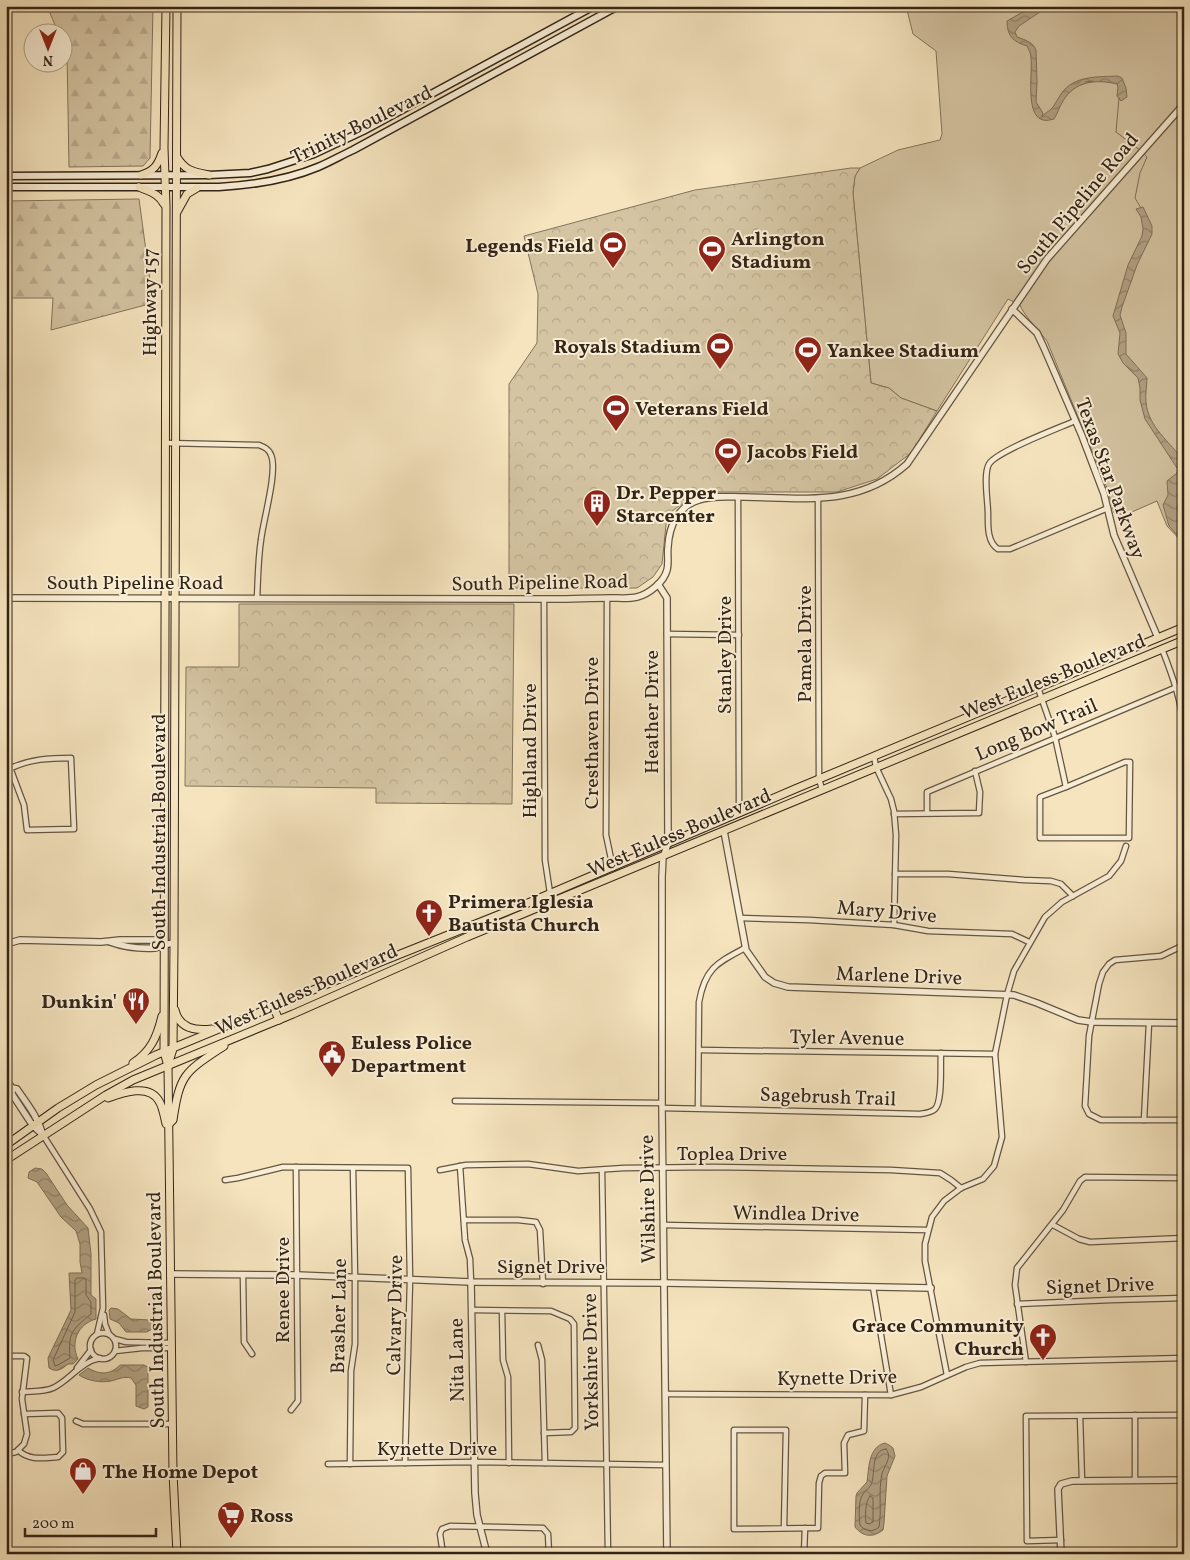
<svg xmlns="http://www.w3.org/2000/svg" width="1190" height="1560" font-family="Vollkorn,serif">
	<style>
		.grass { fill: #d4c4a2; stroke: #84745c }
		.forest { fill: url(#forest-firs); stroke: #84745c }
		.park { fill: url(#park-crowns); stroke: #84745c }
		.water { fill: url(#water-waves); stroke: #807159 }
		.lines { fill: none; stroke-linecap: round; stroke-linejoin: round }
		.shore { stroke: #74644e; stroke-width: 1 }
		.stream { stroke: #807159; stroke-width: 1 }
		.minor-casing { stroke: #645541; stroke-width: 7 }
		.tertiary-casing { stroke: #645541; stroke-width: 8 }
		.secondary-casing { stroke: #342517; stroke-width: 9 }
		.primary-casing { stroke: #342517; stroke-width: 9 }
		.minor { stroke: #f8edd5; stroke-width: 4.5 }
		.tertiary { stroke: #f8edd5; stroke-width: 5.5 }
		.secondary { stroke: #f8edd5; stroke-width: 6 }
		.primary { stroke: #f5e4be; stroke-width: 7 }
		.labels { text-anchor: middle; stroke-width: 4; stroke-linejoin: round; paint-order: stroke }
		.street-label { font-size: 20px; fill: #342517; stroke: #f8edd5 }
		.poi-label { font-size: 20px; font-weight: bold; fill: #342517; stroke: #f8edd5; text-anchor: start }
	</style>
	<defs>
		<pattern id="forest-firs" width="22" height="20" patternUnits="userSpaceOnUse" patternTransform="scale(1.25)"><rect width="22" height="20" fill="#d4c4a2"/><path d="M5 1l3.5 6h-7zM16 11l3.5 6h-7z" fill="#b7a88b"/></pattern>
		<pattern id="park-crowns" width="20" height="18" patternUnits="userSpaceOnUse" patternTransform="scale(1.25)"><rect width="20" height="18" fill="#d4c4a2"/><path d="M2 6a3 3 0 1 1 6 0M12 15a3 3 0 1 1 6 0" fill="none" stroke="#b7a88b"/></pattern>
		<pattern id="water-waves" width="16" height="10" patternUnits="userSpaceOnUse" patternTransform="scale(1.25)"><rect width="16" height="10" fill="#b3a385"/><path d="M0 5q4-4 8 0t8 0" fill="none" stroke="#92856c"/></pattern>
	</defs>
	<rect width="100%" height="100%" fill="#f5e4be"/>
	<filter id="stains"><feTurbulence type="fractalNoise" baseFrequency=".004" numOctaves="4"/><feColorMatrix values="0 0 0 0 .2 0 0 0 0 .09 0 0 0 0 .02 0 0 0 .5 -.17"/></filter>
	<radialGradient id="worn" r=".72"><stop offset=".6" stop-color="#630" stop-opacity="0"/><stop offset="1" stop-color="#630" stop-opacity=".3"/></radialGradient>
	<path class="grass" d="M906,6H1184V544L1167,526L1157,501L1125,515L1114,513L1107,488L1047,341C1041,333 1022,313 1020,305L1008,299L937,411L901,398L889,388L871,383L853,193L855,176L860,168L898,150L940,140L942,134L936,51L913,34Z"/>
	<g class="forest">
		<path d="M47,6H153L150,158L143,166L69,167L67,53L63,43L62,32H58Z"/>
		<path d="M139,199L153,303L51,330L53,298H6V201Z"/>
	</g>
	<g class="park">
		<path d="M851,168H860L855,176L853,193L871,383L889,388L901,398L937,411L911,453L877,479L837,492H716L687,500L667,515L662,564L653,577L637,588H509V384L537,343L538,294L524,236L695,190Z"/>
		<path d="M239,604H514L512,804L376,803V788L185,786L186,667H239Z"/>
	</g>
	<g class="water">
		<path d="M1041,6H1049L1019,26L1015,32L1017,37C1025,40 1033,42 1036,50L1037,82L1036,102L1043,113L1042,117C1044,113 1049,112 1053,107C1056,103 1058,98 1061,94C1074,75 1098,77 1118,76L1122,78L1126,88L1127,97L1121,101L1117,96L1118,87L1117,84C1096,79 1075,81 1063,101C1059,107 1058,113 1054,119C1022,130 1033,75 1031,58C1031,54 1029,50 1027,46C1014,42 1007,37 1007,21L1021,13Z"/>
		<path d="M1143,207L1152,226V234L1137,265L1122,307L1120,315L1126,333V354L1147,378C1147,386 1145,394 1146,402C1148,427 1170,442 1184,461V465L1177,468L1145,419L1140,400V388L1138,378L1123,363L1118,354L1120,333L1113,316L1128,265L1142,236L1143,229L1141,217L1136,209Z"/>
		<path d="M1184,467V491L1177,507L1179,513L1184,519V543L1169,526L1163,505L1168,495L1167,481L1177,473L1178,470Z"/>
		<path d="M35,1168L42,1169L46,1173L67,1205L88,1228L91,1254V1295L96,1299V1319C78,1324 70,1342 78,1359L73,1364H68C62,1369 57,1373 49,1368L48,1358L71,1310L69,1273H82L80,1262V1244L76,1231L61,1217L37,1182L28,1178L29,1172Z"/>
		<path d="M111,1308L118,1309L131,1319L150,1320L153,1324L152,1329L147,1332H126L119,1323L110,1319L109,1310Z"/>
		<path d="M120,1365H144L148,1367V1407L144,1409L136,1406V1385L131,1378C124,1376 119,1379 111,1381C101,1383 88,1381 79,1375L88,1368C100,1375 110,1375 120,1365Z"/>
		<path d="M885,1443L889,1445L893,1448L895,1456L887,1476L884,1523L883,1530C873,1538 863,1537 855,1527L856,1496L857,1493L867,1482C869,1469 868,1447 885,1443Z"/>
	</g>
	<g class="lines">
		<g class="shore">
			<path d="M77,1278H84L86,1279V1295L91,1302V1314C72,1330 68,1332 70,1358L58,1365L55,1366L53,1360L75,1312V1281Z"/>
			<path d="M886,1449C893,1457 884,1466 882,1474C878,1492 882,1510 879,1527C873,1533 864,1531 860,1525C859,1517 858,1501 863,1494C866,1490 871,1487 872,1482C875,1472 871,1450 886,1449Z"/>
			<path d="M870,1496L873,1498V1522L869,1524L866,1523C865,1516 865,1502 870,1496Z"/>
		</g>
		<g class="stream">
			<path d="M1042,11L1051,6"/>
			<path d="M1085,82L1093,81"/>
			<path d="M1119,98L1116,132L1141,151"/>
			<path d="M1141,208L1135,198L1140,173L1147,157L1144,154"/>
		</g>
		<g class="minor-casing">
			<g id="minor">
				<path d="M1075,421C1059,428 997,451 989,464C983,474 988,502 988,514C988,525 987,542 998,549H1010L1108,508"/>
				<path d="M165,443L259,445C264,447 269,449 271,455C278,471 263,521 261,540C258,559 258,579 257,598"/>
				<path d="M738,497L739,794V802L743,812"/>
				<path d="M818,499L819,779L822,789"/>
				<path d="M607,598L606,835L613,868"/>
				<path d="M544,599L545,860L550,893L555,902"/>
				<path d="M667,634L739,635"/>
				<path d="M6,638L9,598"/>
				<path d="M1162,649C1173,677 1182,702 1184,732"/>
				<path d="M1038,688L1055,737L1066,787"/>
				<path d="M874,756L876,767L891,799L894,811L896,835L894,925"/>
				<path d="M6,757L24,805L27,830L74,829L71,758C49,758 31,759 11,768"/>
				<path d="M1125,762H1130L1129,838H1040V797L1066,787Z"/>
				<path d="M1184,778V808"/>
				<path d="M927,813V792L1184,684"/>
				<path d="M894,814L979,813L980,792L975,771"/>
				<path d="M895,874H948L1024,880L1051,881L1061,884L1073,896"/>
				<path d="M740,918L809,920L894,925L928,931L1012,934L1029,942"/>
				<path d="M1184,945L1161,956L1115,960L1109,964L1103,972L1099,984L1089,1036L1085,1106L1089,1114L1101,1120H1184"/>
				<path d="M699,1050L995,1054"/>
				<path d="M455,1101L662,1103"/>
				<path d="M662,1108L920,1114C925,1113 931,1113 935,1109C943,1101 940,1065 941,1053"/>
				<path d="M698,1108L699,1002C705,968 717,963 745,948"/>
				<path d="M1144,1120L1149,1023"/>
				<path d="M43,1135L90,1209L101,1232L103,1308L97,1334"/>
				<path d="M460,1166L465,1240L470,1259L471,1282"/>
				<path d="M440,1170L466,1165L528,1164L578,1171L624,1168L713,1167L891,1170L940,1173L951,1180L961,1188"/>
				<path d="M602,1170L608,1554"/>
				<path d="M225,1180L238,1178L283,1167L408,1168L410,1280L405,1463"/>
				<path d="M464,1220H518L536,1222L540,1230L543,1284"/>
				<path d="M664,1225L927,1230"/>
				<path d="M1053,1225L1079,1239L1090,1242L1184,1238"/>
				<path d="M243,1275L244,1342L252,1354"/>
				<path d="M873,1287L891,1395"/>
				<path d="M1017,1304L1111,1300L1184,1298"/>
				<path d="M472,1310L551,1311L570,1319L574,1324L575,1428L571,1432L544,1433"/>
				<path d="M502,1311L503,1360L508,1377L509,1463"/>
				<path d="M104,1315L105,1324L109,1334"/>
				<circle cx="103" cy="1346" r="13"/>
				<path d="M115,1339L126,1342L171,1343"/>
				<path d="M538,1345L542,1360L545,1463"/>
				<path d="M115,1351L142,1348H171"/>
				<path d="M6,1356H24L27,1358L22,1399L27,1434L24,1444L16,1452L6,1454"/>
				<path d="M1026,1362L1015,1285L1017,1268L1063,1210L1080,1181L1085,1177L1184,1178"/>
				<path d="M77,1368L91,1350"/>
				<path d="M947,1375L925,1261V1244L932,1217L944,1201L961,1188L983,1179L994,1166L1002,1137L995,1054L1007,995L1014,971L1045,917L1062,902L1109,876L1121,861L1126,846"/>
				<path d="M22,1392C33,1391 44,1392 53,1388C70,1380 80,1362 100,1358"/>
				<path d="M666,1394L891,1395L921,1387L966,1367L980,1363L1184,1358"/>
				<path d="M291,1410L298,1401L296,1167"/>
				<path d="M1080,1416L1082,1481"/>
				<path d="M76,1421L83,1424H172"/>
				<path d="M18,1450C29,1461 43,1458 58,1457L63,1452L62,1418L58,1413L24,1414"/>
				<path d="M328,1464L474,1462L666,1465"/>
				<path d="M350,1464L351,1371L355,1344V1278L353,1168"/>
				<path d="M1135,1480V1415"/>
				<path d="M784,1528L786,1430H734V1529L818,1528L819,1483L821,1476L825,1473H845L844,1443L848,1435L864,1431L865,1395"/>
				<path d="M1061,1540L1027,1541L1026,1416L1184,1415"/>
				<path d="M443,1554L440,1534L442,1529L450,1526L543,1528L548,1534L549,1554"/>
				<path d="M804,1554L805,1528"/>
			</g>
		</g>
		<g class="tertiary-casing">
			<g id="tertiary">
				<path d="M1012,309L1037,333L1044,348L1082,436L1104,494L1114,535L1158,638"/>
				<path d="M658,584L667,598L668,844L663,857L662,877V1108L667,1554"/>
				<path d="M6,598L554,599C573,599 592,598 611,598C619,598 629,599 637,597C649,594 664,582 667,570C669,563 667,554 668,547C669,526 678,506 699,500C713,495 730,497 745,497C805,498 859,507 907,464L1047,259L1184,104"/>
				<path d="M724,831L746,950L765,977L774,983L788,987L1014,995L1037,1003L1078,1020L1092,1022L1184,1023"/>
				<path d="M110,942C124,947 140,949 155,948C161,947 167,943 174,943"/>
				<path d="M6,944L20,940L101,942L120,940H157L164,944"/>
				<path d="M6,1080L12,1088V1094L33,1126L43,1135"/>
				<path d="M12,1088L17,1089C27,1104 38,1117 43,1135"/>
				<path d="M170,1274L297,1275L471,1282L665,1283L931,1288"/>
				<path d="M471,1282L475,1493L477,1515L487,1554"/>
				<path d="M1061,1554L1058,1489L1061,1484L1072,1481L1184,1480"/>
			</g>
		</g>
		<g class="secondary-casing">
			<g id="secondary">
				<path d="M6,176L209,175L250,173L268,169L314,154L363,131L594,6"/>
				<path d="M6,187H219C253,185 287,180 318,167C330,162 342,155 353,150L618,6"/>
			</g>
		</g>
		<g class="primary-casing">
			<g id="primary">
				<path d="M166,6L164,148L166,206L164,1052L168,1066L173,1473L177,1554"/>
				<path d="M177,157C185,171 194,172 209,175"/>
				<path d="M141,175C154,171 158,165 162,153"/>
				<path d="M139,187C150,192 158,193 164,204"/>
				<path d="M177,212L187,194L197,188"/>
				<path d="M273,1006L279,1020"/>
				<path d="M175,1010C179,1029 196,1031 212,1029"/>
				<path d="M133,1063C151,1051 157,1037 162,1016"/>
				<path d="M168,1065L173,1049L174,947L177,6"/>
				<path d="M108,1098C122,1093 149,1083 159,1101C163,1107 164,1116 166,1124"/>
				<path d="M170,1123L173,1120C180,1073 185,1072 224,1046"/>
				<path d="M6,1145L58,1108L96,1085L156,1055L383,961L528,903L795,789L1184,627"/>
				<path d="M6,1160L106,1095L133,1080L293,1014L467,937L1184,640"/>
			</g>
		</g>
		<use href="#minor" class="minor"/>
		<use href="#tertiary" class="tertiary"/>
		<use href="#secondary" class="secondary"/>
		<use href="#primary" class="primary"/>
	</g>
	<defs>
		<g id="stadium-pin" transform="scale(1.4375)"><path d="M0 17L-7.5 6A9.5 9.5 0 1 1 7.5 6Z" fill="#8f2418" stroke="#f8edd5"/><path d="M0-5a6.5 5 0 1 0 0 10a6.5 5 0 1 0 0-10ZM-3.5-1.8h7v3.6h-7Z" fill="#fff"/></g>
		<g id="building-pin" transform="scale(1.4375)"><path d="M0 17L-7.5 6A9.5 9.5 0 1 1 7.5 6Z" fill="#8f2418" stroke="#f8edd5"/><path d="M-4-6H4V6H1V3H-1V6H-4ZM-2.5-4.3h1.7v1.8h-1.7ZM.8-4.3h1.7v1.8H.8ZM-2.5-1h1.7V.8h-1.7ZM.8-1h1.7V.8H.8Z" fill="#fff"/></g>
		<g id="church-pin" transform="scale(1.4375)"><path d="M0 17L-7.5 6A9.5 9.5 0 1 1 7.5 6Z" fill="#8f2418" stroke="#f8edd5"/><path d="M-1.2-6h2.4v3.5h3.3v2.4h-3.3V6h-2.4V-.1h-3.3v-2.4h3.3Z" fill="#fff"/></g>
		<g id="restaurant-pin" transform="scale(1.4375)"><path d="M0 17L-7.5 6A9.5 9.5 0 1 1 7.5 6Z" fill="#8f2418" stroke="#f8edd5"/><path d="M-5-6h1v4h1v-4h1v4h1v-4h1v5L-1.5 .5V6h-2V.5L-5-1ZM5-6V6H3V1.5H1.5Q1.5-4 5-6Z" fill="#fff"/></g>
		<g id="civic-pin" transform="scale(1.4375)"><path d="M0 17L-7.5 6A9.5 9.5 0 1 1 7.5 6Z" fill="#8f2418" stroke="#f8edd5"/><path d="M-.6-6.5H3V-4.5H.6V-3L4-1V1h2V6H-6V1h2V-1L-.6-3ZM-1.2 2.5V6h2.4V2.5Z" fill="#fff"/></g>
		<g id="shop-pin" transform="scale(1.4375)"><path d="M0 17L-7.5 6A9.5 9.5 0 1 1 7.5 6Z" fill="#8f2418" stroke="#f8edd5"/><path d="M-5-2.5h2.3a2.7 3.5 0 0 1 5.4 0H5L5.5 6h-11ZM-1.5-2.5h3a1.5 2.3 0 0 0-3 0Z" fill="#fff"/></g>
		<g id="supermarket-pin" transform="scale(1.4375)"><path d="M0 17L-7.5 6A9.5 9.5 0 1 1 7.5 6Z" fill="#8f2418" stroke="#f8edd5"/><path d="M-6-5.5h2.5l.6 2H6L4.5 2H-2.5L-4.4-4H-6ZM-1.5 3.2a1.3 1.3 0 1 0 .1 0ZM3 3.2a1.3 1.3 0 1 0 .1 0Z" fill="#fff"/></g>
	</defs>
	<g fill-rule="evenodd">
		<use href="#stadium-pin" x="613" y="245"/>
		<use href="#stadium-pin" x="712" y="249"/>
		<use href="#stadium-pin" x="720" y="346"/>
		<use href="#stadium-pin" x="808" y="350"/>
		<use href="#stadium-pin" x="616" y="408"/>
		<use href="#stadium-pin" x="728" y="451"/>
		<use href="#building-pin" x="597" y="503"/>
		<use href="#church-pin" x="429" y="913"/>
		<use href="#restaurant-pin" x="136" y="1001"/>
		<use href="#civic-pin" x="332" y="1054"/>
		<use href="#church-pin" x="1043" y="1337"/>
		<use href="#shop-pin" x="83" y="1471"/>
		<use href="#supermarket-pin" x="231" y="1515"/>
	</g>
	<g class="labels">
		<g class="street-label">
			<text transform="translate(361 124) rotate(-26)" y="7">Trinity Boulevard</text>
			<text transform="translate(1077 203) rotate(-50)" y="7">South Pipeline Road</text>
			<text transform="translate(149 302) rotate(-90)" y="7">Highway 157</text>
			<text transform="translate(1111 478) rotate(70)" y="7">Texas Star Parkway</text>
			<text x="135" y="589">South Pipeline Road</text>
			<text transform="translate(540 582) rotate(-1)" y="7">South Pipeline Road</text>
			<text transform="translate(804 644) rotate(-90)" y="7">Pamela Drive</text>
			<text transform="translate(724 655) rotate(-90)" y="7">Stanley Drive</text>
			<text transform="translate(1053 676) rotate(-22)" y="7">West Euless Boulevard</text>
			<text transform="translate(651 712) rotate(-90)" y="7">Heather Drive</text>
			<text transform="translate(1036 729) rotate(-23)" y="7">Long Bow Trail</text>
			<text transform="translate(591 733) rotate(-90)" y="7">Cresthaven Drive</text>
			<text transform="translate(529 751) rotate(-90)" y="7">Highland Drive</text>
			<text transform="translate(158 832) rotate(-90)" y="7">South Industrial Boulevard</text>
			<text transform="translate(679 832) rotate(-23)" y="7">West Euless Boulevard</text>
			<text transform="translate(887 911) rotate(5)" y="7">Mary Drive</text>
			<text transform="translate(899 975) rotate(2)" y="7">Marlene Drive</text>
			<text transform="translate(306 989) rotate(-24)" y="7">West Euless Boulevard</text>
			<text transform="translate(847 1037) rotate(1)" y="7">Tyler Avenue</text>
			<text transform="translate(828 1096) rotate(2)" y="7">Sagebrush Trail</text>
			<text x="732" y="1160">Toplea Drive</text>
			<text transform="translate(647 1199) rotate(-91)" y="7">Wilshire Drive</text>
			<text transform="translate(796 1213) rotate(1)" y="7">Windlea Drive</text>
			<text x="551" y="1273">Signet Drive</text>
			<text transform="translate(1100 1285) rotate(-2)" y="7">Signet Drive</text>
			<text transform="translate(282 1290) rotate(-90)" y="7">Renee Drive</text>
			<text transform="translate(155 1310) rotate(-91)" y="7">South Industrial Boulevard</text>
			<text transform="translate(394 1315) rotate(-89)" y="7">Calvary Drive</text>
			<text transform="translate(338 1316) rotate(-89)" y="7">Brasher Lane</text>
			<text transform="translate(456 1360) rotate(-91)" y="7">Nita Lane</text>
			<text transform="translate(590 1362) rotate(-91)" y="7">Yorkshire Drive</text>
			<text transform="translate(837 1377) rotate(-1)" y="7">Kynette Drive</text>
			<text x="437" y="1455">Kynette Drive</text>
		</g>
		<g class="poi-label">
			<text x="731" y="245">Arlington<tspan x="731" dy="23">Stadium</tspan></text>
			<text x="594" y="252" text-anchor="end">Legends Field</text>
			<text x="701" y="353" text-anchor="end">Royals Stadium</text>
			<text x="827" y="357">Yankee Stadium</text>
			<text x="635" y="415">Veterans Field</text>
			<text x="747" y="458">Jacobs Field</text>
			<text x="616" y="499">Dr. Pepper<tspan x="616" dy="23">Starcenter</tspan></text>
			<text x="448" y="908">Primera Iglesia<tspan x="448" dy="23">Bautista Church</tspan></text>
			<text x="117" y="1008" text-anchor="end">Dunkin'</text>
			<text x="351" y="1049">Euless Police<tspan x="351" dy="23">Department</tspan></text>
			<text x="1024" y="1332" text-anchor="end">Grace Community<tspan x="1024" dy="23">Church</tspan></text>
			<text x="102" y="1478">The Home Depot</text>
			<text x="250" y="1522">Ross</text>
		</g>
	</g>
	<rect width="1190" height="1560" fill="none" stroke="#f5e4be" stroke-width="25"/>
	<rect x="8" y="8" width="1175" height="1545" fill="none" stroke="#342517" stroke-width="2.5"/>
	<rect x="12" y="12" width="1165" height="1535" fill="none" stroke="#342517"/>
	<g transform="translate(48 48) rotate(180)"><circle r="24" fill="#f8edd5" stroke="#aa9d89"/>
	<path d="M0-4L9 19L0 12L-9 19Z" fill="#8f2418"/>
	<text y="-8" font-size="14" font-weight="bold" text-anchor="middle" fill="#342517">N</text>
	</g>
	<path d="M25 1528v8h131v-8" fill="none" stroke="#342517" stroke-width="2.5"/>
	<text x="32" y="1528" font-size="15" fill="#342517" stroke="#f8edd5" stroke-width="4" paint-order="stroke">200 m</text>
	<rect width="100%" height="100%" filter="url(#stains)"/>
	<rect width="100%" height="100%" fill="url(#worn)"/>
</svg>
